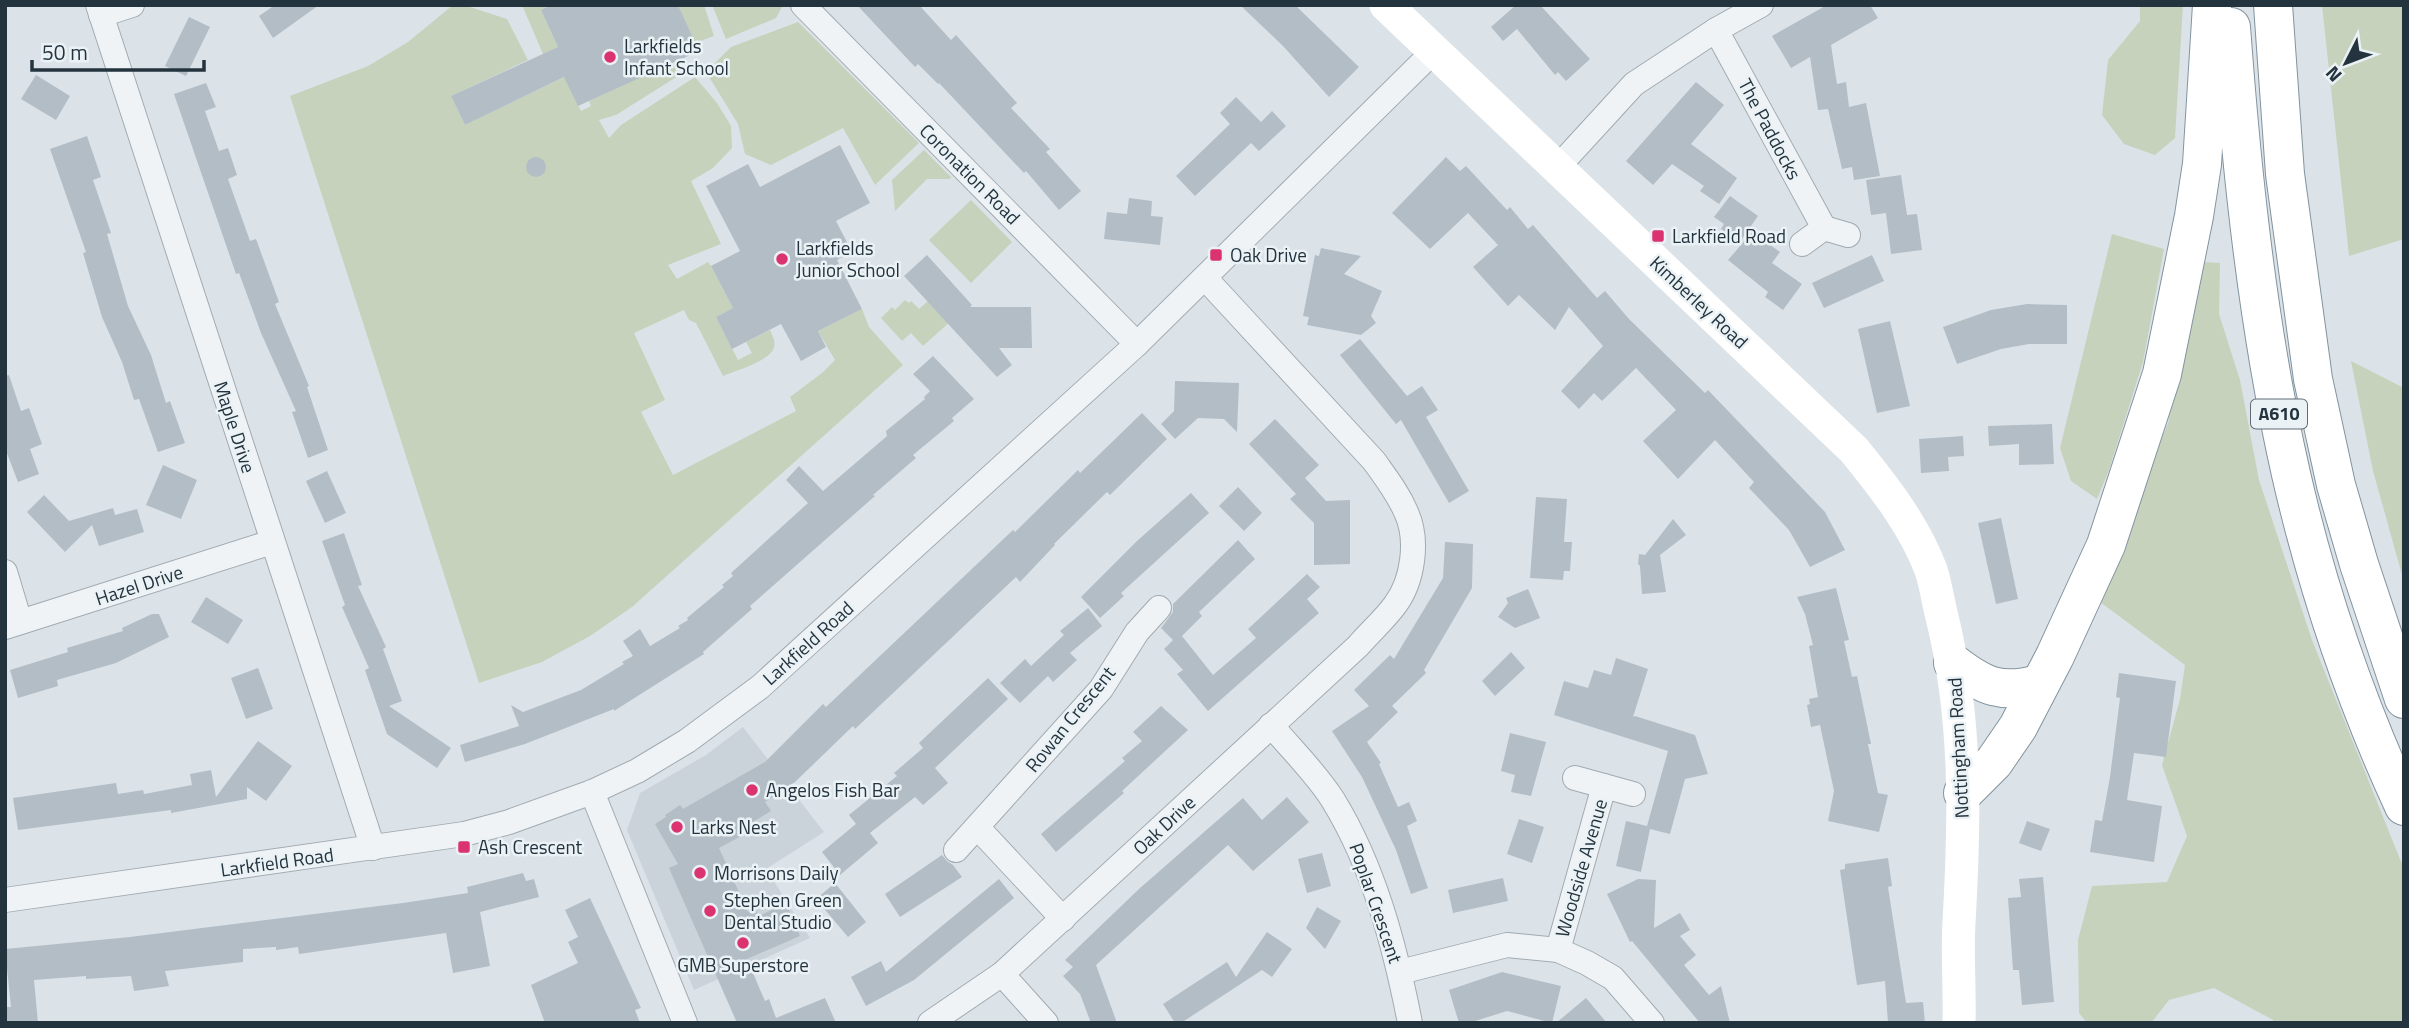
<svg xmlns="http://www.w3.org/2000/svg" width="2409" height="1028" font-family="'Titillium Web',sans-serif">
	<style>
		.built { fill: #cad3da }
		.green { fill: #c6d2bc }
		.building { fill: #b3bdc5 }
		.lines { fill: none; stroke-linecap: round; stroke-linejoin: round }
		.street-casing { stroke: #a1abb2; stroke-width: 26 }
		.highway-casing { stroke: #8294a0; stroke-width: 40 }
		.street { stroke: #eff3f6; stroke-width: 24 }
		.secondary { stroke: #fff; stroke-width: 33 }
		.highway { stroke: #fff; stroke-width: 38 }
		.poi-dot { fill: #da3370; stroke: #ebf2f5; stroke-width: 2.5 }
		.labels { text-anchor: middle; stroke-width: 5; stroke-linejoin: round; paint-order: stroke }
		.shield { fill: #ebf2f5; stroke: #606d76; stroke-width: 2 }
		.shield-label { font-size: 18px; font-weight: bold; fill: #24343f }
		.poi-label { font-size: 19px; fill: #24343f; stroke: #ebf2f5; text-anchor: start }
		.street-label { font-size: 19px; fill: #24343f; stroke: #ebf2f5 }
	</style>
	<rect width="100%" height="100%" fill="#dce3e8"/>
	<path class="built" d="M743,727L824,832L766,869L810,938L694,990L627,830L640,793L706,755Z"/>
	<g class="green">
		<path d="M453,5L467,6L507,19L528,60L451,96L465,125L573,73L572,93L581,111L591,106L589,101L673,62L678,76L616,115L599,120L609,138L621,125L695,77L717,103L731,126L732,148L713,168L691,181L721,244L668,265L677,279L708,262L711,266L733,308L716,317L738,360L752,353L746,342L770,330C772,335 776,341 774,347C771,361 736,370 723,376L696,323L689,320L684,310L634,333L665,400L641,412L673,475L796,411L790,397L822,373L835,360L818,331L862,309L869,327L903,365L632,607L590,636L542,662L479,683L290,96L368,66L408,42Z"/>
		<path d="M522,5H551L541,10L558,47L543,54Z"/>
		<path d="M678,5H704L714,36L695,43Z"/>
		<path d="M712,5H780L782,7L776,18L726,39Z"/>
		<path d="M2140,5H2183L2175,138L2155,155L2124,144L2102,115L2108,60L2140,21Z"/>
		<path d="M2322,5H2404V239L2349,256Z"/>
		<path d="M798,22L919,143L875,185L843,128L771,165L745,154L738,124L706,72L731,47Z"/>
		<path d="M924,150L951,177L950,179H927L895,211L892,180Z"/>
		<path d="M971,200L1012,242L971,283L929,240Z"/>
		<path d="M2112,234L2164,249L2143,362L2109,470L2097,499L2071,481L2060,448Z"/>
		<path d="M2202,262L2220,263L2219,314L2240,380L2259,480L2312,640L2404,869V1023H2272L2273,1020L2214,988L2169,1000L2151,1023H2087L2079,1013L2078,940L2092,886L2167,882L2187,836L2162,765L2180,699L2185,665L2096,599L2168,423Z"/>
		<path d="M905,300L909,303L911,301L919,309L928,301L952,320L923,346L911,333L902,341L881,318L892,307L895,310Z"/>
		<path d="M2351,361L2404,388V582L2373,471Z"/>
	</g>
	<g class="building">
		<path d="M275,5H319L273,38L259,16Z"/>
		<path d="M551,5H678L699,51L578,106L564,77L465,125L451,96L558,47L541,10Z"/>
		<path d="M857,5H919L951,40L956,35L1017,103L1011,108L1050,149L1046,152L1081,191L1059,210L1026,171L1024,173L939,83L938,84L918,64L915,67Z"/>
		<path d="M1240,5H1295L1359,67L1329,97L1283,46Z"/>
		<path d="M1516,5H1540L1590,59L1566,81L1558,72L1555,75L1517,29L1503,41L1491,27Z"/>
		<path d="M1827,5H1870L1878,18L1831,45L1837,84L1846,82L1849,107L1866,103L1880,176L1854,180L1852,167L1842,169L1828,109L1818,110L1810,57L1791,68L1772,36Z"/>
		<path d="M189,17L210,27L186,76L165,66Z"/>
		<path d="M36,75L70,96L56,120L21,99Z"/>
		<path d="M1696,82L1724,105L1691,144L1737,178L1719,204L1700,191L1704,186L1672,164L1653,185L1626,161Z"/>
		<path d="M206,83L216,107L205,111L219,151L228,148L237,175L228,179L250,241L256,239L279,302L275,304L309,386L307,387L328,450L308,458L292,412L296,411L261,333L239,273L236,274L174,94Z"/>
		<path d="M1236,97L1261,122L1272,111L1286,126L1259,151L1251,143L1195,196L1176,176L1230,124L1220,113Z"/>
		<path d="M87,136L101,177L93,180L111,233L107,234L128,306L151,355L166,403L170,401L185,443L158,452L139,399L134,400L122,362L102,317L83,253L86,252L50,149Z"/>
		<path d="M840,145L870,203L836,221L852,252L837,260L862,309L818,331L826,347L801,361L781,324L732,349L716,317L733,308L711,266L740,251L706,186L748,164L760,187Z"/>
		<path d="M1446,157L1460,171L1466,166L1507,210L1510,207L1528,229L1533,225L1597,298L1605,291L1629,319L1705,393L1708,390L1825,512L1845,550L1810,567L1789,530L1749,488L1754,482L1715,440L1678,479L1643,441L1676,410L1636,368L1602,401L1594,393L1579,409L1561,391L1603,346L1569,307L1555,330L1519,295L1508,306L1473,267L1498,245L1468,213L1430,249L1392,213Z"/>
		<circle cx="536" cy="167" r="10"/>
		<path d="M1901,175L1907,215L1917,214L1922,250L1891,254L1886,213L1871,215L1866,180Z"/>
		<path d="M1730,196L1758,216L1739,243L1721,229L1724,224L1714,217Z"/>
		<path d="M1129,198L1152,201L1151,216L1163,217L1160,245L1104,239L1107,212L1127,214Z"/>
		<path d="M1752,232L1780,252L1772,263L1802,284L1783,310L1765,297L1768,292L1728,260Z"/>
		<path d="M1321,248L1361,256L1344,274L1382,291L1371,316L1376,323L1361,335L1307,325L1309,317L1303,316L1315,255L1319,256Z"/>
		<path d="M927,255L972,305L970,307H1031L1032,348H999L1012,365L997,377L904,276Z"/>
		<path d="M1872,255L1884,281L1824,308L1812,283Z"/>
		<path d="M2027,304L2067,305V344H2029L2001,349L1957,364L1943,327L1991,310Z"/>
		<path d="M1890,321L1910,406L1877,413L1858,329Z"/>
		<path d="M1360,339L1407,396L1422,386L1438,410L1426,417L1469,491L1449,503L1401,420L1396,424L1340,355Z"/>
		<path d="M933,356L974,399L952,418L954,421L913,455L916,458L873,495L875,496L750,606L752,609L703,652L704,654L614,711V709L525,744L465,762L460,745L519,726L511,705L523,712L581,690L624,664L622,662L633,656L623,641L640,629L650,646L680,628L678,626L688,620L687,618L724,587L722,585L733,576L731,573L808,503L786,480L799,466L823,491L887,436L886,431L925,399L924,397L930,391L913,374Z"/>
		<path d="M9,375L21,411L29,408L42,444L30,449L39,474L18,482L5,448V376Z"/>
		<path d="M1175,381L1239,383L1237,432L1224,419L1198,418L1175,439L1161,424L1174,411Z"/>
		<path d="M1142,413L1167,439L1110,495L1107,492L1054,544L1055,545L1020,582L1016,577L855,729L853,726L795,782L765,802L771,811L740,830L743,835L719,848L748,912L755,908L759,916L786,903L800,936L747,959L765,1001L769,999L776,1018L825,998L836,1023H737L669,868L678,864L655,824L666,817L665,815L680,805L683,809L765,762L823,704L826,707L1013,530L1015,532L1078,470L1080,473Z"/>
		<path d="M1275,419L1319,465L1305,478L1326,501L1350,500V564L1314,565V523L1290,499L1296,494L1249,444Z"/>
		<path d="M2052,424L2054,464L2019,465V444L1989,446L1988,426Z"/>
		<path d="M1963,436L1964,456L1948,457L1949,471L1921,473L1919,439Z"/>
		<path d="M163,465L197,480L181,519L146,505Z"/>
		<path d="M327,471L346,513L325,523L306,481Z"/>
		<path d="M1238,487L1262,513L1244,531L1219,506Z"/>
		<path d="M1191,493L1209,513L1121,593L1124,596L1100,618L1081,597L1137,541Z"/>
		<path d="M44,495L69,521L113,508L115,515L137,509L144,532L99,546L92,525L65,552L27,512Z"/>
		<path d="M1536,497L1567,499L1564,542H1572L1570,571H1564L1563,580L1530,578Z"/>
		<path d="M2001,518L2018,599L1996,604L1978,523Z"/>
		<path d="M1673,519L1686,535L1660,555L1666,592L1642,594L1640,566L1638,564L1639,554L1645,555Z"/>
		<path d="M344,533L362,585L358,586L386,647L383,649L402,701L389,706L451,748L437,768L387,734L365,670L369,668L342,607L345,605L322,541Z"/>
		<path d="M1238,540L1255,559L1199,612L1202,616L1182,636L1213,675L1256,638L1248,629L1307,574L1320,587L1307,599L1319,613L1208,711L1177,674L1183,670L1164,649L1173,640L1161,628L1173,612V604Z"/>
		<path d="M1445,542L1473,544L1472,588L1424,670L1426,673L1392,706L1398,712L1367,742L1381,763L1379,764L1398,807L1409,802L1417,821L1407,826L1428,888L1411,894L1396,850L1362,777L1332,731L1369,706L1354,690L1390,655L1394,659L1443,578Z"/>
		<path d="M1836,588L1849,640L1844,641L1852,677L1857,676L1871,744H1868L1878,793L1888,795L1879,832L1828,821L1834,791L1820,725L1811,727L1807,705L1810,704L1809,699L1818,697L1809,646L1813,645L1805,614L1797,597Z"/>
		<path d="M1528,589L1540,618L1515,628L1498,617L1508,603L1506,598Z"/>
		<path d="M206,597L243,620L228,644L191,622Z"/>
		<path d="M1088,608L1102,626L1070,653L1077,660L1053,682L1048,676L1020,703L1000,683L1025,659L1031,666L1064,635L1060,631Z"/>
		<path d="M152,614H159L169,637L116,663L57,680L58,686L18,698L10,670L68,652L67,648L123,631L122,628Z"/>
		<path d="M1511,652L1525,668L1495,696L1482,681Z"/>
		<path d="M1616,658L1648,669L1633,717L1635,716L1695,735L1708,774L1685,779L1670,834L1650,829L1641,872L1616,866L1626,821L1647,826L1668,751L1554,715L1564,681L1588,688L1594,670L1611,675Z"/>
		<path d="M258,668L273,709L246,719L231,678Z"/>
		<path d="M2119,673L2176,681L2166,757L2134,753L2127,800L2162,806L2154,862L2090,852L2095,820L2102,821L2110,777L2120,698L2116,697Z"/>
		<path d="M988,678L1008,699L935,768L948,783L923,805L915,797L870,833L878,843L840,875L822,852L856,824L849,815L897,776L894,773L923,748L919,743Z"/>
		<path d="M1161,706L1188,730L1122,791L1124,793L1056,852L1041,834L1125,761L1122,758L1142,741L1133,732Z"/>
		<path d="M1510,733L1546,742L1531,796L1511,792L1515,775L1501,771Z"/>
		<path d="M258,741L292,766L266,801L247,787V799L171,813V810L18,830L13,798L116,783L118,794L143,790L144,794L192,785L190,774L211,770L216,797Z"/>
		<path d="M1287,797L1309,822L1253,871L1228,845L1096,965L1117,1023H1091L1080,994L1063,976L1073,967L1065,960L1139,889L1243,798L1262,820Z"/>
		<path d="M1519,819L1544,827L1532,863L1507,854Z"/>
		<path d="M2027,821L2050,829L2041,851L2019,843Z"/>
		<path d="M1322,853L1331,886L1307,893L1298,859Z"/>
		<path d="M942,855L947,861L953,865L962,877L900,917L885,894Z"/>
		<path d="M1888,858L1892,886L1888,887L1906,1003L1923,1002L1925,1023H1888L1885,981L1857,985L1840,870L1845,869V864Z"/>
		<path d="M523,873L526,881L534,879L539,897L480,912L490,966L453,973L446,933L299,954L298,947L276,950V947L243,949V962L165,971L169,986L134,991L131,976L86,979V976L34,980L38,1023H5V1007H11L5,949L130,937L403,903L468,893L467,887Z"/>
		<path d="M2043,877L2054,1002L2022,1005L2019,970H2013L2008,898L2021,897L2019,879Z"/>
		<path d="M1503,878L1508,901L1453,913L1448,890Z"/>
		<path d="M999,879L1014,898L914,980L866,1006L851,977L881,961L886,972Z"/>
		<path d="M1638,879L1656,880L1654,928L1680,913L1690,930L1680,936L1696,955L1684,965L1709,995L1721,986L1730,1023H1700L1632,941L1630,942L1607,894Z"/>
		<path d="M835,883L866,922L848,937L816,899Z"/>
		<path d="M590,898L641,1008L635,1010L640,1023H545L531,985L578,963L568,942L578,937L565,910Z"/>
		<path d="M1317,907L1341,921L1325,949L1306,928Z"/>
		<path d="M1267,932L1292,949L1272,977L1262,970L1181,1023H1175L1163,1004L1227,962L1236,977Z"/>
		<path d="M1502,972L1561,986L1552,1023L1507,1011L1469,1023H1459L1449,990Z"/>
		<path d="M1586,998L1607,1023H1556Z"/>
	</g>
	<g class="lines">
		<g class="street-casing">
			<g id="street">
				<path d="M98,5L373,848"/>
				<path d="M803,5L1137,344"/>
				<path d="M101,15L132,5"/>
				<path d="M1716,30L1761,5"/>
				<path d="M1557,168L1634,84L1716,30L1824,228"/>
				<path d="M1802,244L1824,228L1848,235"/>
				<path d="M5,572L20,622"/>
				<path d="M5,627L272,542"/>
				<path d="M1271,725C1291,749 1316,773 1333,800C1374,867 1395,946 1410,1023"/>
				<path d="M1575,778L1633,794"/>
				<path d="M592,792L685,1023"/>
				<path d="M978,828L1063,919"/>
				<path d="M956,850L1101,689L1137,632L1159,608"/>
				<path d="M5,900L464,834L509,822L592,792L637,771L687,741L760,687L1137,344L1434,51"/>
				<path d="M1558,950L1604,786"/>
				<path d="M1400,972L1507,945L1558,950L1587,963L1613,978L1652,1023"/>
				<path d="M1002,974L1046,1023"/>
				<path d="M930,1023L1002,974L1358,646C1370,632 1384,620 1395,605C1413,581 1419,540 1406,512C1398,493 1386,478 1374,461L1205,278"/>
			</g>
		</g>
		<g class="highway-casing">
			<g id="highway">
				<path d="M2273,5L2285,174L2313,379L2336,485L2359,564L2404,699"/>
				<path d="M2231,27C2242,176 2258,328 2291,474C2317,588 2355,700 2404,806"/>
				<path d="M1953,663C1984,687 2001,694 2039,684"/>
				<path d="M1963,793L1994,762L2018,727L2055,656L2106,545L2162,374L2194,216L2202,164L2212,5"/>
			</g>
		</g>
		<use href="#street" class="street"/>
		<path class="secondary" d="M1386,5L1854,450C1884,487 1914,525 1931,570C1936,585 1938,602 1942,617C1967,719 1965,818 1959,922C1957,956 1960,989 1959,1023"/>
		<use href="#highway" class="highway"/>
	</g>
	<g class="poi-dot">
		<circle cx="610" cy="57" r="7"/>
		<rect x="1651" y="229" width="14" height="14" rx="3.5"/>
		<rect x="1209" y="248" width="14" height="14" rx="3.5"/>
		<circle cx="782" cy="259" r="7"/>
		<circle cx="752" cy="790" r="7"/>
		<circle cx="677" cy="827" r="7"/>
		<rect x="457" y="840" width="14" height="14" rx="3.5"/>
		<circle cx="700" cy="873" r="7"/>
		<circle cx="710" cy="911" r="7"/>
		<circle cx="743" cy="943" r="7"/>
	</g>
	<g class="labels">
		<rect class="shield" x="2251" y="399.5" width="56" height="29" rx="5"/>
		<g class="shield-label">
			<text x="2279" y="420">A610</text>
		</g>
		<g class="poi-label">
			<text x="624" y="53">Larkfields<tspan x="624" dy="22">Infant School</tspan></text>
			<text x="1672" y="243">Larkfield Road</text>
			<text x="796" y="255">Larkfields<tspan x="796" dy="22">Junior School</tspan></text>
			<text x="1230" y="262">Oak Drive</text>
			<text x="766" y="797">Angelos Fish Bar</text>
			<text x="691" y="834">Larks Nest</text>
			<text x="478" y="854">Ash Crescent</text>
			<text x="714" y="880">Morrisons Daily</text>
			<text x="724" y="907">Stephen Green<tspan x="724" dy="22">Dental Studio</tspan></text>
			<text x="743" y="972" text-anchor="middle">GMB Superstore</text>
		</g>
		<g class="street-label">
			<text transform="translate(1770 129) rotate(62)" y="7">The Paddocks</text>
			<text transform="translate(970 174) rotate(45)" y="7">Coronation Road</text>
			<text transform="translate(1699 302) rotate(43)" y="7">Kimberley Road</text>
			<text transform="translate(235 427) rotate(72)" y="7">Maple Drive</text>
			<text transform="translate(139 585) rotate(-18)" y="7">Hazel Drive</text>
			<text transform="translate(808 643) rotate(-42)" y="7">Larkfield Road</text>
			<text transform="translate(1070 719) rotate(-51)" y="7">Rowan Crescent</text>
			<text transform="translate(1958 748) rotate(-93)" y="7">Nottingham Road</text>
			<text transform="translate(1164 825) rotate(-43)" y="7">Oak Drive</text>
			<text transform="translate(277 862) rotate(-8)" y="7">Larkfield Road</text>
			<text transform="translate(1581 868) rotate(-74)" y="7">Woodside Avenue</text>
			<text transform="translate(1376 903) rotate(71)" y="7">Poplar Crescent</text>
		</g>
	</g>
	<rect width="2409" height="1028" fill="none" stroke="#24343f" stroke-width="14"/>
	<g transform="translate(2346 63) rotate(228)" stroke="#ebf2f5" stroke-width="5" paint-order="stroke">
	<path d="M0-5L12 26L0 18L-12 26Z" fill="#24343f"/>
	<text y="-10" font-size="19" font-weight="bold" text-anchor="middle" fill="#24343f">N</text>
	</g>
	<path d="M32 60v10h172v-10" fill="none" stroke="#24343f" stroke-width="3.5"/>
	<text x="42" y="60" font-size="21" fill="#24343f" stroke="#ebf2f5" stroke-width="5" paint-order="stroke">50 m</text>
</svg>
